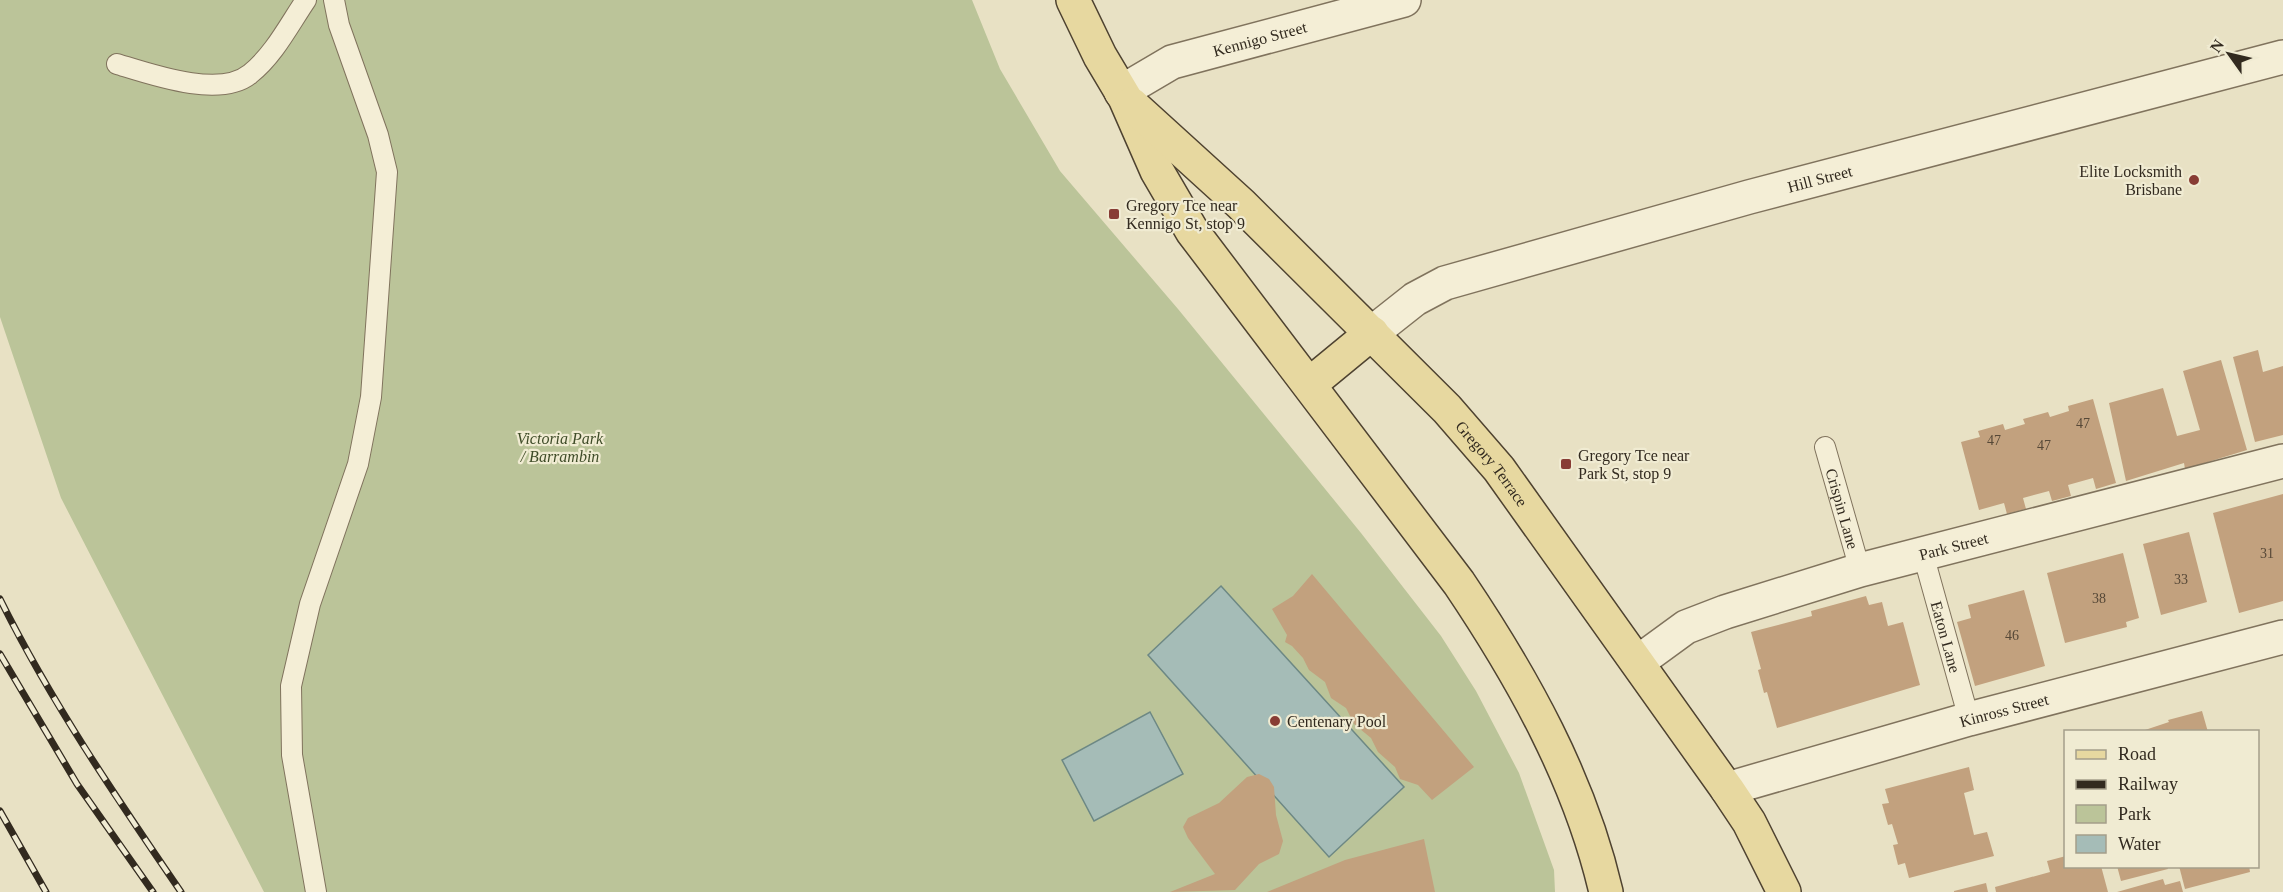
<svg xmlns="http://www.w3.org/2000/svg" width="2283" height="892" font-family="'Times New Roman',serif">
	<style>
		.green { fill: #bbc499 }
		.water { fill: #a5bcb7; stroke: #6d8884; stroke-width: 1.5 }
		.building { fill: #c2a17e }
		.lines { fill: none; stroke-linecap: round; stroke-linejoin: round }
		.service-casing { stroke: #80735d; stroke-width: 22 }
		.minor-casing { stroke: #80735d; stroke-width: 36 }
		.primary-casing { stroke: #4e4230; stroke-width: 36 }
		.service { stroke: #f4eed6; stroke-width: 20 }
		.minor { stroke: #f4eed6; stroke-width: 33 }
		.primary { stroke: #e7d8a0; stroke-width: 33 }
		.rail-casing { stroke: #322a1f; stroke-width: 7 }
		.rail { stroke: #f0ebd2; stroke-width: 4.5; stroke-dasharray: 14; stroke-linecap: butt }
		.poi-dot { fill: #883c34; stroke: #f0ebd2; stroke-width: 2 }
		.labels { text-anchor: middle; stroke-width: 4.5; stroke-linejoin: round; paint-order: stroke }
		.number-label { font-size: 14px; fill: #564837 }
		.street-label { font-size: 16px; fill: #322a1f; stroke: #f0ebd2 }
		.poi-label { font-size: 16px; fill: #322a1f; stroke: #f0ebd2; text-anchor: start }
		.park-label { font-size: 16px; font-style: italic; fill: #3f4c28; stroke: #f0ebd2 }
	</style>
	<rect width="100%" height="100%" fill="#e8e1c4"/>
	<path class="green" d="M0,0H972L1000,69L1060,171L1178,309L1361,533L1441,636L1476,691L1519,773L1554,870L1555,892H264L61,498L0,317Z"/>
	<g class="water">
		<path d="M1221,586L1404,787L1329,857L1148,655Z"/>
		<path d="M1150,712L1183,774L1094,821L1062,760Z"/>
	</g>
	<g class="building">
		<path d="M2258,350L2263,372L2283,366V435L2255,442L2233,357Z"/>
		<path d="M2221,360L2247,450L2185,469L2184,463L2126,481L2109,403L2163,388L2177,436L2200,430L2183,371Z"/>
		<path d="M2093,399L2116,483L2096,489L2093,478L2068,485L2071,496L2052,501L2049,491L2023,498L2026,509L2007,514L2004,503L1979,510L1961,442L1980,437L1978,431L2003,424L2005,430L2025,424L2023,419L2048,412L2050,417L2069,411L2068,406Z"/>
		<path d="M2283,494V601L2239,613L2213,513Z"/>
		<path d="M2189,532L2207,602L2161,615L2143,544Z"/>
		<path d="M2123,553L2139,618L2126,622L2127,627L2065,643L2047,573Z"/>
		<path d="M1312,574L1474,767L1432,800L1418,785L1400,779L1395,767L1378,752L1371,738L1354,724L1346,708L1331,698L1325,682L1309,670L1303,658L1292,646L1285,642L1287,635L1272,609L1293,596Z"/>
		<path d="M2024,590L2045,666L1975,686L1957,622L1971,618L1968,605Z"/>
		<path d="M1866,596L1869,605L1882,602L1888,626L1903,622L1920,685L1777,728L1767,692L1764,693L1758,670L1761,669L1751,632L1812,616L1811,611Z"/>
		<path d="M2202,711L2208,732H2139L2169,722L2168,720Z"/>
		<path d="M1969,767L1974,790L1964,793L1974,835L1987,832L1994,856L1909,878L1905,863L1898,865L1893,845L1898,844L1892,824L1888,825L1882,804L1889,803L1885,789Z"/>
		<path d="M1259,774L1269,779L1274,787L1276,815L1283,841L1279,854L1259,864L1235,890L1170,892L1215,874L1188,838L1183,827L1188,818L1219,803L1247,777Z"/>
		<path d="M1424,839L1435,892H1267L1345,860Z"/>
		<path d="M2066,856V866H2101L2108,892H1996L1995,887L2050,872L2047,861Z"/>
		<path d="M2117,866H2167L2168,869L2121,881Z"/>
		<path d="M2179,866H2249L2250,872L2185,889Z"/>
		<path d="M2163,879L2165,885L2180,881L2183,892H2117Z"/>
		<path d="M1986,883L1988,892H1954V891Z"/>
	</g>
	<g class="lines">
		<g class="service-casing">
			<g id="service">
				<path d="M117,64C150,74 220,99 250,74C274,55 289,25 306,0"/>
				<path id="s1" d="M1825,447L1860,570"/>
				<path id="s2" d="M1923,554L1969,719"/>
				<path d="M316,892L292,755L291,686L310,604L358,464L371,397L387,172L378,135L339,25L334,0"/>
			</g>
		</g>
		<g class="minor-casing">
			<g id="minor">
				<path id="s3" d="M1121,92L1172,62L1404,0"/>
				<path id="s4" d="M1372,333L1415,299L1445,283L1749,197L2283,57"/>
				<path id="s5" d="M1638,662L1686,627L1725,612L1860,570L2283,461"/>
				<path id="s6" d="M1727,789L1969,719L2283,637"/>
			</g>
		</g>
		<g class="primary-casing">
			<g id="primary">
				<path d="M1073,0L1100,56L1125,98L1157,171L1192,231L1459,583C1523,678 1580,780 1606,892"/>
				<path id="s7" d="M1131,104L1241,204L1447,409L1499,469L1727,789L1749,822L1784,892"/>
				<path d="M1310,384L1372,333"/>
			</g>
		</g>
		<use href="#service" class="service"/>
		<use href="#minor" class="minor"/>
		<use href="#primary" class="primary"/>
		<g class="rail-casing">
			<g id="rail">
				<path d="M0,599C51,702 116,797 181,892"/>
				<path d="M0,654L77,784L153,892"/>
				<path d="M0,811L46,892"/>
			</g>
		</g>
		<use href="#rail" class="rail"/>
	</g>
	<g class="poi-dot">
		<circle cx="2194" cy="180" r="6"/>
		<rect x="1108" y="208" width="12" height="12" rx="3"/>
		<rect x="1560" y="458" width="12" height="12" rx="3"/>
		<circle cx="1275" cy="721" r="6"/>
	</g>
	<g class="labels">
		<g class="number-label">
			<text x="2083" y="428">47</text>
			<text x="1994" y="445">47</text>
			<text x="2044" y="450">47</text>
			<text x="2267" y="558">31</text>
			<text x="2181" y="584">33</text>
			<text x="2099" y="603">38</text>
			<text x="2012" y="640">46</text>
		</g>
		<g class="street-label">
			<text dy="6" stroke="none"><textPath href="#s3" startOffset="150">Kennigo Street</textPath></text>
			<text dy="6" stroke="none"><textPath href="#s4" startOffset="478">Hill Street</textPath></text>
			<text dy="6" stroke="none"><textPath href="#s7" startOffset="510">Gregory Terrace</textPath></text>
			<text dy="6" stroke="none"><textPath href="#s1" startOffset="64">Crispin Lane</textPath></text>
			<text dy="6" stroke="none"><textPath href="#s5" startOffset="339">Park Street</textPath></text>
			<text dy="6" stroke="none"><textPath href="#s2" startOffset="86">Eaton Lane</textPath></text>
			<text dy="6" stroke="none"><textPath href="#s6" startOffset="288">Kinross Street</textPath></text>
		</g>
		<g class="poi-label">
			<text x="2182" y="177" text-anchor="end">Elite Locksmith<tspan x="2182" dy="18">Brisbane</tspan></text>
			<text x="1126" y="211">Gregory Tce near<tspan x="1126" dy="18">Kennigo St, stop 9</tspan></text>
			<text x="1578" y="461">Gregory Tce near<tspan x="1578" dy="18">Park St, stop 9</tspan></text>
			<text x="1287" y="727">Centenary Pool</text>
		</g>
		<g class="park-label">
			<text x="560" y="444">Victoria Park<tspan x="560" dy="18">/ Barrambin</tspan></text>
		</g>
	</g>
	<rect x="2064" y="730" width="195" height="138" fill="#f0ebd2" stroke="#a49e8a" stroke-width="1.5"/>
	<rect x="2076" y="750" width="30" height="9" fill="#e7d8a0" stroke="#a49e8a" stroke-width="1.5"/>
	<text x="2118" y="760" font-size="18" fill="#322a1f">Road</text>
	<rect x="2076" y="780" width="30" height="9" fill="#322a1f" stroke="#a49e8a" stroke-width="1.5"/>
	<text x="2118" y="790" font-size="18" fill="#322a1f">Railway</text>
	<rect x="2076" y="805" width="30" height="18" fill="#bbc499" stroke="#a49e8a" stroke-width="1.5"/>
	<text x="2118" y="820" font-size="18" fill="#322a1f">Park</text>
	<rect x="2076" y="835" width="30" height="18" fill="#a5bcb7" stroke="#a49e8a" stroke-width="1.5"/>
	<text x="2118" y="850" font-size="18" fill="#322a1f">Water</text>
	<g transform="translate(2229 54) rotate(304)" stroke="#f0ebd2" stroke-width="4.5" paint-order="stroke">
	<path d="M0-4.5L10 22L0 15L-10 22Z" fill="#322a1f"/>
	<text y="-9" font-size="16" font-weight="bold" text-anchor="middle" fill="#322a1f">N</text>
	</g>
</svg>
